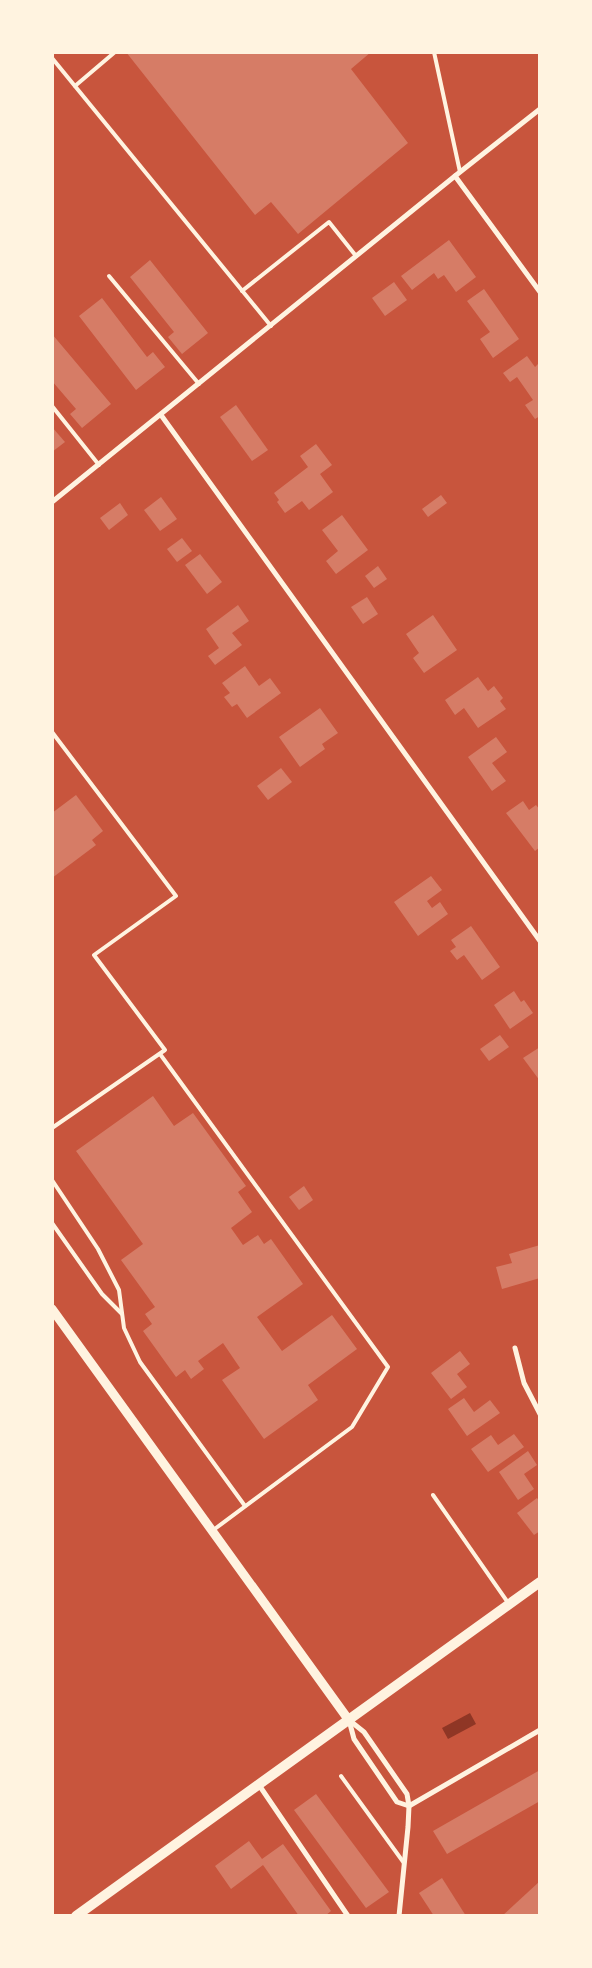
<svg xmlns="http://www.w3.org/2000/svg" width="592" height="1968" font-family="'Archivo Narrow',sans-serif">
	<style>
		.water { fill: #8f3625 }
		.building { fill: #d67c66 }
		.lines { fill: none; stroke-linecap: round; stroke-linejoin: round }
		.service { stroke: #fff3e0; stroke-width: 4 }
		.minor { stroke: #fff3e0; stroke-width: 5 }
		.tertiary { stroke: #fff3e0; stroke-width: 9 }
		.secondary { stroke: #fff3e0; stroke-width: 10 }
	</style>
	<rect width="100%" height="100%" fill="#c8553d"/>
	<path class="water" d="M470,1713L476,1724L448,1739L442,1728Z"/>
	<g class="building">
		<path d="M126,52H371L351,69L408,143L298,234L271,202L255,215Z"/>
		<path d="M449,240L476,277L456,292L444,275L438,279L434,273L412,290L401,276Z"/>
		<path d="M150,260L208,333L182,354L168,337L174,332L130,277Z"/>
		<path d="M394,282L407,300L385,316L372,298Z"/>
		<path d="M484,289L519,339L493,358L480,339L490,332L467,301Z"/>
		<path d="M102,298L147,357L153,352L165,367L136,390L79,316Z"/>
		<path d="M52,334L111,404L82,428L70,414L76,409L52,381Z"/>
		<path d="M527,356L535,367L538,364L540,366V416L535,419L525,405L533,400L517,377L510,382L503,373Z"/>
		<path d="M236,405L268,450L252,461L220,417Z"/>
		<path d="M52,427L65,442L52,452Z"/>
		<path d="M316,444L332,465L320,474L333,492L309,510L302,501L285,513L277,502L279,500L274,493L308,467L300,456Z"/>
		<path d="M441,495L447,503L428,517L422,509Z"/>
		<path d="M161,497L177,519L160,531L144,510Z"/>
		<path d="M120,503L128,515L109,530L100,518Z"/>
		<path d="M342,515L368,550L336,574L326,561L338,551L322,530Z"/>
		<path d="M182,538L192,551L177,562L167,549Z"/>
		<path d="M200,554L222,582L207,594L185,565Z"/>
		<path d="M378,566L387,579L374,588L365,576Z"/>
		<path d="M367,597L378,614L363,624L351,607Z"/>
		<path d="M238,605L249,621L232,633L242,645L215,665L208,656L219,648L206,629Z"/>
		<path d="M433,615L457,650L424,673L413,658L419,653L406,634Z"/>
		<path d="M245,666L259,686L270,678L281,693L247,718L237,704L232,707L224,697L230,693L222,683Z"/>
		<path d="M478,677L488,691L494,686L503,698L500,701L506,709L478,728L464,708L455,715L445,700Z"/>
		<path d="M320,708L338,733L322,744L325,749L300,767L279,737Z"/>
		<path d="M496,737L507,752L492,763L506,781L492,791L468,757Z"/>
		<path d="M281,768L292,782L268,800L257,786Z"/>
		<path d="M76,795L103,831L92,840L96,845L52,878V813Z"/>
		<path d="M523,801L529,810L536,805L540,810V847L535,851L506,813Z"/>
		<path d="M431,876L442,890L427,901L432,908L440,902L448,914L418,936L394,902Z"/>
		<path d="M471,926L500,967L482,980L464,955L457,960L450,951L456,947L451,940Z"/>
		<path d="M514,991L521,1002L524,1000L533,1013L510,1029L494,1005Z"/>
		<path d="M500,1035L509,1047L489,1061L480,1049Z"/>
		<path d="M540,1047V1081L523,1058Z"/>
		<path d="M153,1096L174,1126L193,1113L246,1186L238,1192L252,1212L231,1228L243,1245L258,1235L264,1244L271,1239L303,1284L257,1317L282,1351L332,1315L357,1349L308,1385L318,1400L264,1439L222,1380L240,1368L223,1343L198,1361L204,1369L191,1379L185,1370L176,1377L143,1331L152,1324L145,1314L155,1307L121,1260L143,1244L76,1151Z"/>
		<path d="M304,1186L313,1200L299,1210L289,1197Z"/>
		<path d="M540,1245V1278L502,1289L496,1267L512,1263L509,1254Z"/>
		<path d="M460,1351L470,1364L457,1374L467,1387L451,1399L431,1373Z"/>
		<path d="M464,1398L474,1412L490,1400L500,1413L467,1436L448,1409Z"/>
		<path d="M514,1434L524,1447L488,1472L471,1449L491,1435L498,1445Z"/>
		<path d="M528,1451L537,1465L524,1474L534,1489L518,1500L499,1472Z"/>
		<path d="M537,1498L540,1502V1531L534,1535L517,1513Z"/>
		<path d="M540,1770V1801L447,1854L433,1831Z"/>
		<path d="M316,1794L389,1892L366,1908L294,1810Z"/>
		<path d="M249,1841L262,1859L283,1844L331,1911L325,1916H299L263,1865L231,1889L215,1866Z"/>
		<path d="M442,1878L466,1916H434L419,1893Z"/>
		<path d="M540,1881V1916H502Z"/>
	</g>
	<g class="lines">
		<g class="service">
			<path d="M434,52L460,172"/>
			<path d="M52,53L54,52"/>
			<path d="M52,58L271,326"/>
			<path d="M75,86L115,52"/>
			<path d="M109,276L199,384"/>
			<path d="M242,291L329,222L356,256"/>
			<path d="M52,406L99,465"/>
			<path d="M52,732L176,896L94,955L165,1050L52,1128"/>
			<path d="M160,1054L388,1367L352,1427L212,1531"/>
			<path d="M52,1180L98,1249L119,1290L124,1328L140,1362L245,1506"/>
			<path d="M52,1223L102,1294L122,1314"/>
			<path d="M433,1495L509,1604"/>
			<path d="M341,1776L404,1863"/>
		</g>
		<g class="minor">
			<path d="M455,176L540,292"/>
			<path d="M161,415L540,941"/>
			<path d="M52,502L455,176L540,109"/>
			<path d="M515,1348L524,1383L540,1414"/>
			<path d="M349,1720L354,1739L397,1802L409,1806L540,1730"/>
			<path d="M349,1720L364,1732L407,1794L409,1806L408,1827L399,1916"/>
			<path d="M259,1785L348,1916"/>
		</g>
		<path class="tertiary" d="M52,1309L348,1719"/>
		<path class="secondary" d="M76,1916L540,1582"/>
	</g>
	<rect width="592" height="1968" fill="none" stroke="#fff3e0" stroke-width="108"/>
</svg>
